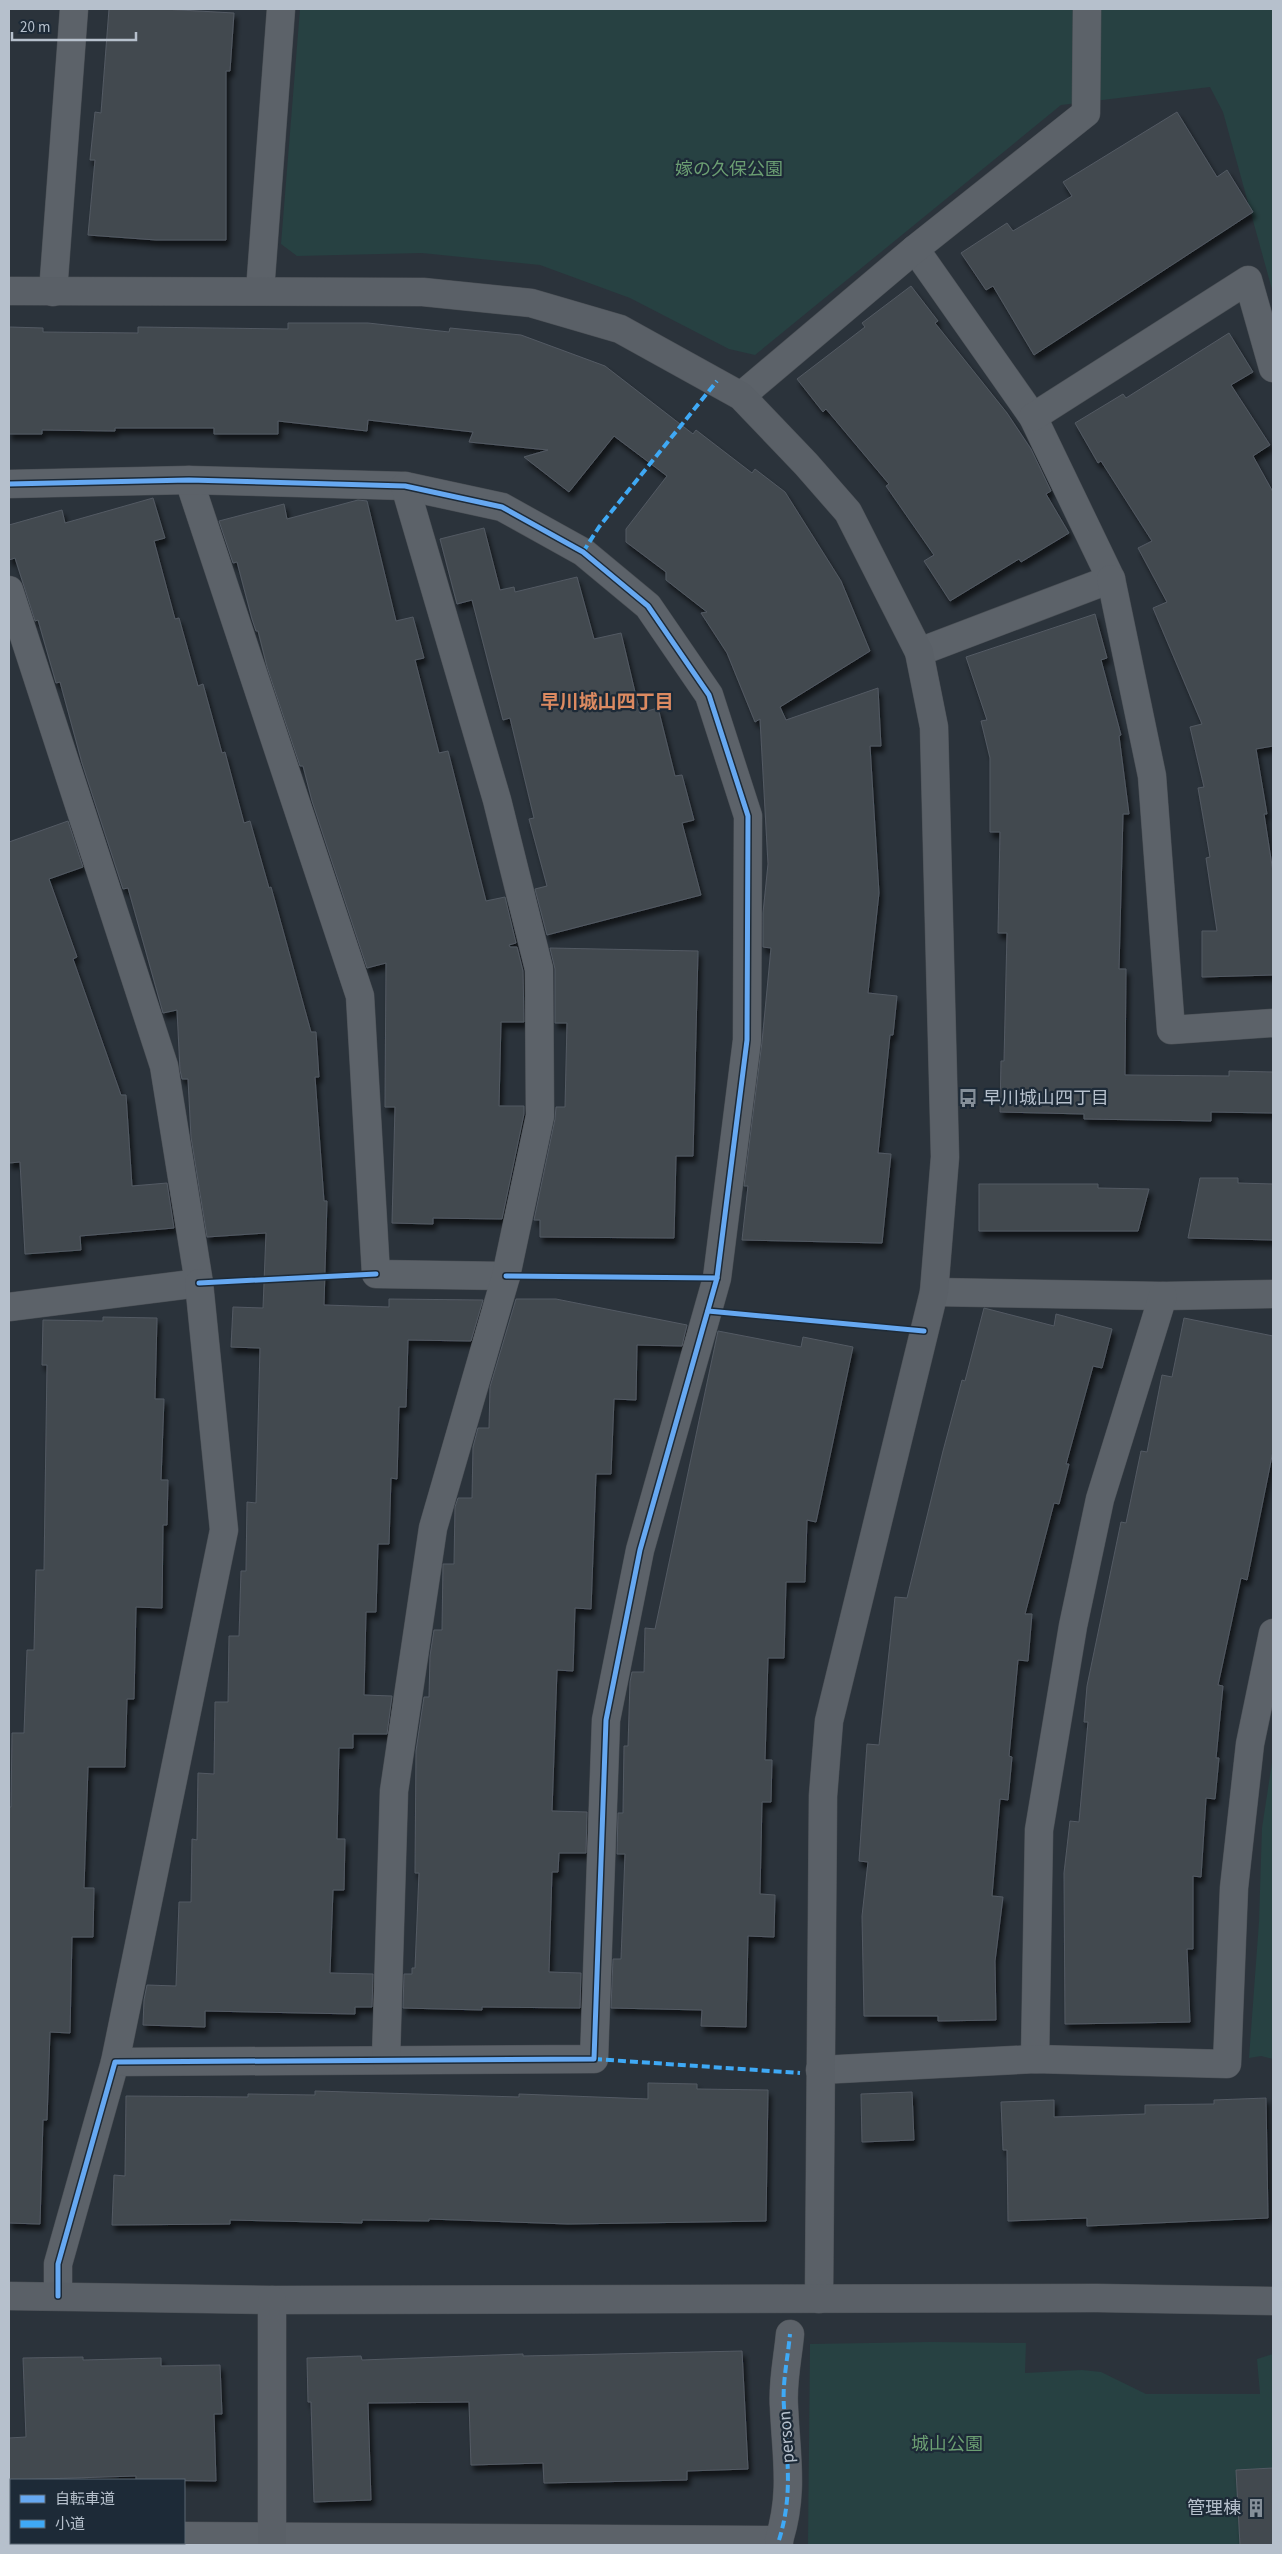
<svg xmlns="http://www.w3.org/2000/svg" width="1282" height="2554" font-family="'Source Sans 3','Noto Sans JP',sans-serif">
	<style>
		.green { fill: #274142 }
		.building { fill: #42494f; stroke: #535a63; filter: url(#shadow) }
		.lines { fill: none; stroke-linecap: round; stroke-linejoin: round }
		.street-casing { stroke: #4a4f55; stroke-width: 29 }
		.secondary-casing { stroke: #4a4f55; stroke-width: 29 }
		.street { stroke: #5c6269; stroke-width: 28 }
		.secondary { stroke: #5a6067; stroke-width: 28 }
		.quiet { stroke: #3fa9f5; stroke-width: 4; stroke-dasharray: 8 4; stroke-linecap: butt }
		.cycleway-casing { stroke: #1d2a37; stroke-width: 8 }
		.cycleway { stroke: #66a8f1; stroke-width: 5 }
		.labels { text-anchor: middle; stroke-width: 4.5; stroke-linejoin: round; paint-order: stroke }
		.park-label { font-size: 18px; fill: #6b9e72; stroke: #1d2a37 }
		.poi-label { font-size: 18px; fill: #b6c0cc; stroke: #1d2a37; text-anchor: start }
		.street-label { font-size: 18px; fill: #b6c0cc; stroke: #1d2a37 }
		.neighbourhood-label { font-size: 19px; font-weight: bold; fill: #dc8a61; stroke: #1d2a37 }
	</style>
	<defs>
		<filter id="shadow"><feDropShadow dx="3" dy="5.5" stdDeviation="2.5" flood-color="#0009"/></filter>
	</defs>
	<rect width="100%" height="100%" fill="#2b333b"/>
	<g class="green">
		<path d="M300,9H1273V293L1223,112L1210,87L1061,105L755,355L729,349L630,298L540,265L422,253L297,256L281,244Z"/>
		<path d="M1273,1756V2059L1261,2056L1249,2058L1259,1922L1262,1828Z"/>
		<path d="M931,2342L1026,2343L1025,2373L1082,2370L1101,2372L1146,2394H1260L1257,2359L1273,2354V2545H808L810,2344Z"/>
	</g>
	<g class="building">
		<path d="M109,9H162L234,13L230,71H226V240H156L88,235L95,160H90L95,112L101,113Z"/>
		<path d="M1177,112L1217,177L1227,170L1253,212L1034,355L993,286L986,290L961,253L1007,223L1013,231L1072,196L1063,182Z"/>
		<path d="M911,286L938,321L935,323L1007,413L1031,449L1051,491L1046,494L1069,533L1021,562L1019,559L950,601L924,561L934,555L886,486L889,484L826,409L823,412L797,379L865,327L862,323Z"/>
		<path d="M288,323H368L449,332L450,328L521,335L605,366L693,434L696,430L752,473L755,469L785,492L841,581L870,651L780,707L786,720L878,688L881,746H870L879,893L868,993L897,996L893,1035H890L878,1153L891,1154L882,1243L742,1240L748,1186H744L762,1042L771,948L763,947V913L768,864L760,719L755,722L727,653L701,613L707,612L666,580V572L626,542V529L667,476L614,436L569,492L524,457L548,450L469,442L473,432L368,420L367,431L278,421V434H214V428H115V431L42,430V434H9V327L43,328V332L138,333V327L288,329Z"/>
		<path d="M1229,333L1253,372L1231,385L1270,445L1253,456L1273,492V746L1256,749L1267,814H1264L1273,872V975L1202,977V931H1217L1206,858L1210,857L1198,788L1204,787L1190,727L1202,724L1153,608L1167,602L1138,548L1152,541L1101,461L1098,463L1075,423L1123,394L1126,398Z"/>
		<path d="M153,498L165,538L154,541L175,619L179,618L198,686L203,684L222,753L225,752L244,823L250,821L269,888L271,887L311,1032H316L319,1077H315L324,1201H327L324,1305L389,1307V1299L483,1300L471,1341L408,1340L406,1407H399L397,1479L391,1478L389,1544H378L376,1612H366L364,1695L392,1696L387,1734H353V1748H339L337,1839H345L344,1890H333L330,1973L373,1974L372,2007H355V2014L205,2011V2027L143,2025L144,2000L147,1985L176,1986L179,1902H191L192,1839L197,1840L198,1773L214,1774L215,1702H228L229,1636H239L241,1571H246L247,1502L256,1503L260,1348L231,1347L233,1307L263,1308L266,1233L207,1237L191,1137L188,1079H182L180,1070L177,1010L163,1013L128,888L123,889L82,763L60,682L56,683L38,620L35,621L15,558L9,560V525L62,510L65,523Z"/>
		<path d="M358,500L367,501L396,621L413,617L424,658L415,660L439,753L448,751L486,901L505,897L516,943L509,945L510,947H517L523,971L524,1022H501L499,1106H524V1114L502,1219L433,1218V1224L392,1223L395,1107H385L386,963L367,968L312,801L303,766H300L267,667L258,631H256L252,619L237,562L233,563L219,521L284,504L287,519Z"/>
		<path d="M484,528L500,590L514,587L515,592L577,577L594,639L621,633L640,713L658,708L675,776L682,775L694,820L682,823L701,895L547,935L535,889L547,886L529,819L534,818L510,718L503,720L472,600L457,604L440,539Z"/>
		<path d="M1095,614L1107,658L1101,660L1121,735L1119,736L1129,814H1123L1119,969H1126L1125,1075L1229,1076V1071L1273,1072V1113L1211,1112V1121L1084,1119V1114L1000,1112L1001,1061H1004L1007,933H998L1000,832H990V758L981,721L987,720L966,657Z"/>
		<path d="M68,821L83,867L49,879L77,957L73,959L121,1095H126L132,1186L167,1183L174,1228L80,1236L81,1250L25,1254L20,1162L9,1163V842Z"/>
		<path d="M550,948L698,951L693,1156H676L674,1238L540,1237V1220H534L555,1119L556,1107H565L567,1023H555V969Z"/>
		<path d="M1200,1178H1238V1183L1273,1184V1240L1188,1238Z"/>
		<path d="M979,1184H1098V1188L1149,1189L1138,1231H979Z"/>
		<path d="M516,1299H556L687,1325L682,1346L637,1345L636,1400L614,1399L611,1474H596L591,1609L575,1608L573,1671L557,1670L552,1811L587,1812L586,1853H559L558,1872H552L549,1972L581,1973L580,2008L482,2007V2010L403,2008L404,1974H412V1968H415L419,1873H415L416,1751L424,1697H429L430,1656L434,1630H442L443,1564H454L455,1507L458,1498H472L473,1447L478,1428H489L490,1387Z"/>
		<path d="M984,1308L1054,1326L1056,1314L1112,1329L1102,1368L1093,1366L1066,1464H1069L1059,1504L1054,1503L1025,1614H1032L1028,1661L1018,1660L1009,1756L1012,1757L1008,1800L1000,1799L992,1896L1003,1897L995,1961L996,2020L938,2021V2016H864L862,1916L868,1862L859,1861L867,1744L879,1745L895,1597L907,1598L943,1451L962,1380L965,1381Z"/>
		<path d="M103,1317L157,1318L155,1399H164L161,1480H168L167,1525H163L162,1608L136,1607L134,1699H127L125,1767H88L84,1888H94L93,1937H72L70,2033L50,2032L47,2120H43L40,2224L9,2223V1807H11L12,1733H24L27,1650H34L36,1570H44L47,1365H42L43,1320L103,1321Z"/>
		<path d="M1184,1318L1273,1336V1451L1247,1580L1241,1578L1218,1685L1223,1686L1216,1758H1219L1215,1799L1206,1798L1201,1877L1193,1876V1949H1187L1190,2022L1065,2024L1064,1873L1070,1821L1079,1822L1088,1722H1084L1087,1686L1121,1522L1126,1523L1141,1451L1147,1452L1162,1375L1172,1377Z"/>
		<path d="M718,1331L801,1347L803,1337L853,1347L816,1522L807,1520L805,1582H786L784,1658H768L765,1760H772L771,1802H762L760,1894L775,1895L774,1937L748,1936L746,2027L701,2026L702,2010L611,2008L613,1959H621L625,1854H617L618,1813H623L624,1746H628L630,1682L632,1672H644L645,1628L655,1629Z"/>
		<path d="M648,2083L697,2084V2089L768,2090L766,2221L568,2224L429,2219V2221L362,2220V2223L230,2220V2224L112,2225L114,2175L125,2176L126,2096L248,2097V2094L315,2095V2091L519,2097V2094L648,2099Z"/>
		<path d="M912,2092L914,2140L862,2142L861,2094Z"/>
		<path d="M1266,2098L1268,2218L1087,2226V2218L1008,2221L1007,2150H1003L1001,2102L1054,2100V2117L1145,2114V2105L1214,2104V2100Z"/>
		<path d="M742,2351L748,2469L687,2471V2480L544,2483L543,2463L471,2465L469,2402L368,2403L371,2500L314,2502L311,2402H308L307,2358L361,2356L362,2360L523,2354V2356Z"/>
		<path d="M83,2357V2360L161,2358V2366L220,2365L222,2414H214L216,2481L136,2480V2476L9,2480V2438L26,2437L23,2358Z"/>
		<path d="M1273,2468V2545H1240L1236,2470Z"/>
	</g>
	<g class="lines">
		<g class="street-casing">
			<g id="street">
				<path d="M915,249L1033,417L1111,579L919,652"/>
				<path d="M260,291L281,9"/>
				<path d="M53,292L74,9"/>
				<path d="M741,396L915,249L1086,113L1087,9"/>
				<path d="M1033,417L1248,280L1273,368"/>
				<path d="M189,480L360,996L376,1274L506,1276"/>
				<path d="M9,484L189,480L405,486L502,507L583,552L648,606L709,695L748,816L747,1040L717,1278L640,1550L606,1720L594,2059L115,2062L58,2264V2296"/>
				<path d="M1111,579L1152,776L1171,1030L1273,1023"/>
				<path d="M9,590L164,1066L199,1283L9,1307"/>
				<path d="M934,1292L1163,1296L1273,1294"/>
				<path d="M386,2059L394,1791L433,1528L506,1276L540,1116L539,969L497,800L405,486"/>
				<path d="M1035,2059L1039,1830L1073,1626L1100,1499L1163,1296"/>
				<path d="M115,2062L224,1530L199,1283"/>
				<path d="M820,2070L1035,2059L1227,2064L1234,1888L1250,1744L1273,1633"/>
				<path d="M9,2536H11"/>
				<path d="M184,2536L779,2540V2545"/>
				<path d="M779,2540C794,2492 786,2455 784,2407C782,2383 788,2357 790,2334"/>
				<path d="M50,2545V2543"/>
			</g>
		</g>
		<g class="secondary-casing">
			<g id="secondary">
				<path d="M9,291L423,292L531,303L620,329L741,396L806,464L848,512L919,652L934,727L945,1157L934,1292L829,1721L823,1796L819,2299"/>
				<path d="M9,2296L272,2300L1097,2298L1273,2301"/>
				<path d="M272,2300V2545"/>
			</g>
		</g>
		<use href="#street" class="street"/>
		<use href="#secondary" class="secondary"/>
		<g class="quiet">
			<path d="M583,552L599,527L717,381"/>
			<path d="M594,2059L800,2073"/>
			<path d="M779,2540C794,2492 786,2455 784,2407C782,2383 788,2357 790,2334"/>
		</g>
		<g class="cycleway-casing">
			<g id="cycleway">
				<path d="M9,484L189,480L405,486L502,507L583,552L648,606L709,695L748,816L747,1040L717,1278L640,1550L606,1720L594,2059L115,2062L58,2264V2296"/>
				<path d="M506,1276L717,1278"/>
				<path d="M199,1283L376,1274"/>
				<path d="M708,1311L924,1331"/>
			</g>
		</g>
		<use href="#cycleway" class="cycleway"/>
	</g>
	<defs>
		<g id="bus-bare" transform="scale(1.5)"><path d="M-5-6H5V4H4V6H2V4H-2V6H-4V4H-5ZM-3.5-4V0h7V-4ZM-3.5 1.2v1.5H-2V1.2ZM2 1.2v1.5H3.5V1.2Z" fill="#858f99" stroke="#1d2a37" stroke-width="2.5" paint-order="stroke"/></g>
		<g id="building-bare" transform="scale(1.5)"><path d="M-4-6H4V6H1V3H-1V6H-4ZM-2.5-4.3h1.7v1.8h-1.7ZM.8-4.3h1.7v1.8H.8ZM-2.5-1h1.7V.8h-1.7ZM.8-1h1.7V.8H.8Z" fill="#858f99" stroke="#1d2a37" stroke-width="2.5" paint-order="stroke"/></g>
	</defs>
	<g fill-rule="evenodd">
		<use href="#bus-bare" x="968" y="1098"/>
		<use href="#building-bare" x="1256" y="2508"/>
	</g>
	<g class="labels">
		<g class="park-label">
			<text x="729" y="175">嫁の久保公園</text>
			<text x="947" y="2450">城山公園</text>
		</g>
		<g class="poi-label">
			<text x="983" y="1104">早川城山四丁目</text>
			<text x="1241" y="2514" text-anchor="end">管理棟</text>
		</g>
		<g class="street-label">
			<text transform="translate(786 2437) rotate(-94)" y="6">person</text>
		</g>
		<g class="neighbourhood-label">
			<text x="607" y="708">早川城山四丁目</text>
		</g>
	</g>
	<rect width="1282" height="2554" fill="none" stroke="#b6c0cc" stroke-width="20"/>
	<rect x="10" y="2479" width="175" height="65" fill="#1d2a37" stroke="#5a6673"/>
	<rect x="20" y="2495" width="25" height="8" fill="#66a8f1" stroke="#5a6673"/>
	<text x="55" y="2504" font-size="15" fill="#b6c0cc">自転車道</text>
	<rect x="20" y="2520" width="25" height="8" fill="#3fa9f5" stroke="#5a6673"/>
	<text x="55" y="2529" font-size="15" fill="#b6c0cc">小道</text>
	<path d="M12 32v8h124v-8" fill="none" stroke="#b6c0cc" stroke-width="2.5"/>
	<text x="20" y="32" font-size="15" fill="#b6c0cc" stroke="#1d2a37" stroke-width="4" paint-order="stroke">20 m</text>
</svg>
